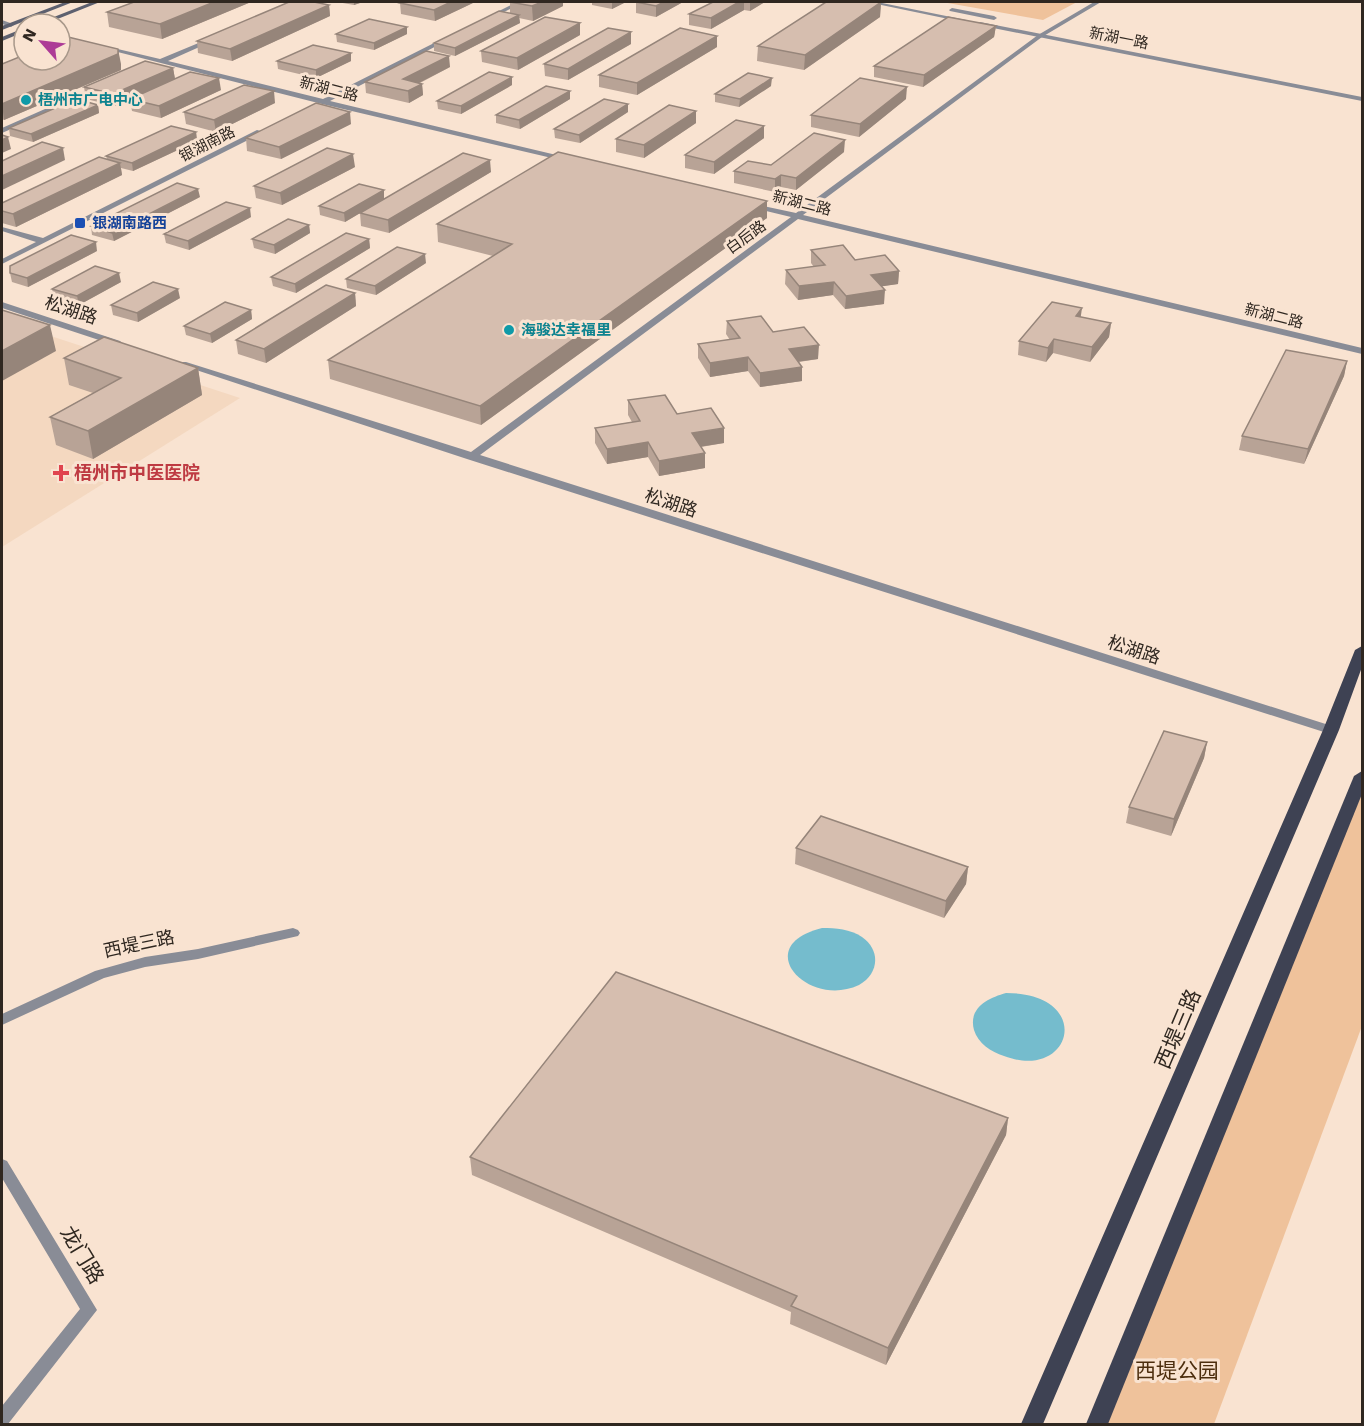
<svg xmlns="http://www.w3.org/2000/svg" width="1364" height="1426" font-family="'Work Sans','Noto Sans SC',sans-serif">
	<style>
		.built { fill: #f4d8c0 }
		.green { fill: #efc29b }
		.water { fill: #75bccd }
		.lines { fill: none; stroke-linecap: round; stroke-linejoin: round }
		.minor { fill: #898c96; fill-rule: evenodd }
		.tertiary { fill: #898c96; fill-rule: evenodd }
		.secondary { fill: #5d606f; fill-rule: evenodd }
		.primary { fill: #3e4253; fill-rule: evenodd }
		.wall { fill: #b8a396 }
		.shaded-wall { fill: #96857a }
		.building { fill: #d6beaf; stroke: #96857a; stroke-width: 1.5 }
		.culture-dot { fill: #0f9aa8; stroke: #f9e3d1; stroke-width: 2 }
		.transit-dot { fill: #1a4fb4; stroke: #f9e3d1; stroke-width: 2 }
		.health-dot { fill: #e0444e; stroke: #f9e3d1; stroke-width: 2 }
		.labels { text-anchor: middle; stroke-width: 6; stroke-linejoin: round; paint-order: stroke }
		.far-street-label { font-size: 15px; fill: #2f2720; stroke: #f9e3d1 }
		.far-culture-label { font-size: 15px; font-weight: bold; fill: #0d838f; stroke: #f9e3d1; text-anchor: start }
		.far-transit-label { font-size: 15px; font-weight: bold; fill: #164399; stroke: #f9e3d1; text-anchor: start }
		.street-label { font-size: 18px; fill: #2f2720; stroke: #f9e3d1 }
		.health-label { font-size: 18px; font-weight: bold; fill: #be3a42; stroke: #f9e3d1; text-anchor: start }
		.near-street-label { font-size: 21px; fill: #2f2720; stroke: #f9e3d1 }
		.near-park-label { font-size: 21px; fill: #4d2e0e; stroke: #f9e3d1 }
	</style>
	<rect width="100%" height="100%" fill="#f9e3d1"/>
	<path class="built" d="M2,320L240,398L2,547Z"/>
	<g class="green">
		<path d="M942,2H1077L1043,20Z"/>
		<path d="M1362,776V1026L1214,1424H1097Z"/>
	</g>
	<g class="water">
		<path d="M822,928C836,928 850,929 862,937C881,950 879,974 859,985C808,1009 749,946 822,928Z"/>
		<path d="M1006,993C1095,993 1073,1082 1004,1056C991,1052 978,1043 974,1030C968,1008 988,998 1006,993Z"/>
	</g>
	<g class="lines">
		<g class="minor">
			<path d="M517,2H524L490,19L485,18Z"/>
			<path d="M1094,2H1101L1042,37L803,215L1362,348V354L798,219L480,455L1335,727L1337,730L1335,733H1327L467,459L178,364L180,362H186L471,452L791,217L749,207V203L796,213L1038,35Z"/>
			<path d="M2,20L13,24L14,25L11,27L2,24Z"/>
			<path d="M60,35L84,41L85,42L82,44L60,39Z"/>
			<path d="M448,36L450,37V39L330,101L569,158V162L322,104L102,48L105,46L160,59L213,37L216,39L215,40L168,61L323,99Z"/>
			<path d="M97,86L104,88L2,133V128Z"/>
			<path d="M257,130L264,132L2,264V259L36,242L2,231V227L43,238Z"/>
			<path d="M2,302L120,341L122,343L117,346L114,345L2,308Z"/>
			<path d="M293,928L298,930L300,933L298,936L198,959L145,967L104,978L2,1025V1014L95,971L145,957L198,949Z"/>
			<path d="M2,1159L7,1161L97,1310L8,1424H2V1406L80,1309L2,1178Z"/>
		</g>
		<g class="tertiary">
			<path d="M867,2H877L966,20L963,22Z"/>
			<path d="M952,8L994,16L997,18L994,20L950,11L949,10Z"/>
			<path d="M980,22L1362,97V101L978,25L977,24Z"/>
		</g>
		<g class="secondary">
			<path d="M65,2H73L2,30V26Z"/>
			<path d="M92,2H100L45,24H36Z"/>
			<path d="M24,28V32L2,41V37Z"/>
		</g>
		<g class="primary">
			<path d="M1362,646V667L1339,730L1043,1424H1021L1323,730L1355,650Z"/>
			<path d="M1362,771V794L1108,1424H1086L1354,776Z"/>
		</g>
	</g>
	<g class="wall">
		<path d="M134,2H251L162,39L109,27L107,12Z"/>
		<path d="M337,2H363L354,5Z"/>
		<path d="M475,2L435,21L401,14L400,3Z"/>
		<path d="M510,2L563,6L533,21L519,18L520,23L455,56L434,51V43L510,14Z"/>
		<path d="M592,2H626L612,9L592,5Z"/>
		<path d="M636,2H683L656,17L636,13Z"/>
		<path d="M713,2H765L750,11L744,10L711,29L689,25V14Z"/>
		<path d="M881,2L880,17L804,70L757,61L758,46Z"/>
		<path d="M329,5L330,16L232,61L198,53L197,41Z"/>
		<path d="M996,26L994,37L923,87L874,77V66Z"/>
		<path d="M407,27V34L374,50L337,42L336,34Z"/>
		<path d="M580,35L518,70L482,62L481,51Z"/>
		<path d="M631,44L568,80L545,76L544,64Z"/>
		<path d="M717,47L637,95L599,87V75Z"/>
		<path d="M351,53V61L316,78L278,69L277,61Z"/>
		<path d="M2,64H121V70L4,120L2,119Z"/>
		<path d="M450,67L420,83L422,84L423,95L409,103L366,93L365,82Z"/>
		<path d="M173,68L175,79L221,90L161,118L132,111L130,99L115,106L86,99L84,87Z"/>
		<path d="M512,85L461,114L438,109L437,101Z"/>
		<path d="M771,86L739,107L715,102V94Z"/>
		<path d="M570,91V99L520,129L496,123V115Z"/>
		<path d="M906,99L859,137L811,127V115Z"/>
		<path d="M275,103L216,132L186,124L184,112Z"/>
		<path d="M98,105L99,113L33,142L10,136L9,128Z"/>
		<path d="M696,111V123L644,158L616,152V139Z"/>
		<path d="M628,112L580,143L555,138L554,129Z"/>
		<path d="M351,124L281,159L247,151L246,138Z"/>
		<path d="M764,126V138L714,174L685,168V155Z"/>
		<path d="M196,132L197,141L133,171L121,168L122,175L16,227L2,223V203L107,159L106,156Z"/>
		<path d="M844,152L796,190L781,187L775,192L734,183V171L771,165Z"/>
		<path d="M355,167L282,205L256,198L254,186Z"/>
		<path d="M491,172L389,233L361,226L360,213L345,222L320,215L319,206L384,199Z"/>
		<path d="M200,197L114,241L92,235L91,226Z"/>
		<path d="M767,201V218L481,425L330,379L328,360L493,256L438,242L437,224Z"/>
		<path d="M251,217L189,250L166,243L164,234Z"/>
		<path d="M309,225L310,233L275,254L254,248L252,239Z"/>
		<path d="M369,239L370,248L296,293L273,286L271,277Z"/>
		<path d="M811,250L899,271L898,284L882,286L884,304L845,309L833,295L798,300L785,284L786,270L814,267L811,263Z"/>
		<path d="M97,251L28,287L12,282L10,273Z"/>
		<path d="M426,263L376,295L347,288L346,279Z"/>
		<path d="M121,282L79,305L54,298L52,289Z"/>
		<path d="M355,293L356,306L266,363L238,354L236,340Z"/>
		<path d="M180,298L138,322L113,315L111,305Z"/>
		<path d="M251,310L252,319L212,343L186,335L184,326Z"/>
		<path d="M1081,317L1111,323L1109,337L1090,362L1053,353L1046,362L1018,355L1019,341Z"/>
		<path d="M727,321L773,332L818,359L799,362L802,367V381L760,387L748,371L710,377L698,358V344L730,340L726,334Z"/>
		<path d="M64,358L198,368L202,395L93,459L56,445L50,417L93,393L69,385Z"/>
		<path d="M1347,361L1344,376L1304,464L1239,450L1242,436Z"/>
		<path d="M628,400L677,414L724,443L701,447L705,468L659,476L648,457L607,464L595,443V428L632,422L628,415Z"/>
		<path d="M1207,742L1204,758L1171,836L1126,823L1129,807Z"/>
		<path d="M796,848L968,867L966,884L944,918L795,864Z"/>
		<path d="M1008,1118L1006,1135L886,1365L790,1324L791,1312L472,1175L470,1157Z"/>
	</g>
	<g class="shaded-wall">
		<path d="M214,2H251L162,39L160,24Z"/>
		<path d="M354,2H363L354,5Z"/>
		<path d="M451,2H475L435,21L434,10Z"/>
		<path d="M542,2H563V6L533,21L532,6Z"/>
		<path d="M612,2H626L612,9Z"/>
		<path d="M664,2H683L656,17V6Z"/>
		<path d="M739,2H744V10L711,29V18Z"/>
		<path d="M750,2H765L750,11Z"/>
		<path d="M881,2L880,17L804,70L805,55Z"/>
		<path d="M329,5L330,16L232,61L230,49Z"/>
		<path d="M519,15L520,23L455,56V48Z"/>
		<path d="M580,23V35L518,70L517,58Z"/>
		<path d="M996,26L994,37L923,87L924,75Z"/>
		<path d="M407,27V34L374,50V43Z"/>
		<path d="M631,32V44L568,80V69Z"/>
		<path d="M717,36V47L637,95V83Z"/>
		<path d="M118,49L121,64V70L4,120L2,104Z"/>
		<path d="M351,53V61L316,78V70Z"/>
		<path d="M449,56L450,67L405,90L403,79Z"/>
		<path d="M173,68L175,79L115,106L113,94Z"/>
		<path d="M512,77V85L461,114V106Z"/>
		<path d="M219,78L221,90L161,118L159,106Z"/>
		<path d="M772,78L771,86L739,107L740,99Z"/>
		<path d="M422,84L423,95L409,103L408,91Z"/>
		<path d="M907,87L906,99L859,137L860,124Z"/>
		<path d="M274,91L275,103L216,132L214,120Z"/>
		<path d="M570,91V99L520,129L519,120Z"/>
		<path d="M628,104V112L580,143L579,135Z"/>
		<path d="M98,105L99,113L33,142L31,134Z"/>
		<path d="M696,111V123L644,158V145Z"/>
		<path d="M350,112L351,124L281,159L279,147Z"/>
		<path d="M764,126V138L714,174V162Z"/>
		<path d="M196,132L197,141L133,171L132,163Z"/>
		<path d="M8,137L11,149L2,153V140Z"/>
		<path d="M845,140L844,152L796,190V178Z"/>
		<path d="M63,148L65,160L2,190V176Z"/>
		<path d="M353,154L355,167L282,205L280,193Z"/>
		<path d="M490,160L491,172L389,233L388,220Z"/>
		<path d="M120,163L122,175L16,227L13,214Z"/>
		<path d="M781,175V187L775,192V179Z"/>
		<path d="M198,189L200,197L114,241L112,233Z"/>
		<path d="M384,190V199L345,222L344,213Z"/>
		<path d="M767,201V218L481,425L480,406Z"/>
		<path d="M250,208L251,217L189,250L188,241Z"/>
		<path d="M309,225L310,233L275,254L274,245Z"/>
		<path d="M369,239L370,248L296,293L295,284Z"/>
		<path d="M96,242L97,251L28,287L27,278Z"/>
		<path d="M425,254L426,263L376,295L375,286Z"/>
		<path d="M899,271L898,284L871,288V275Z"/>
		<path d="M119,273L121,282L79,305L77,296Z"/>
		<path d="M834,282L833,295L798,300L799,286Z"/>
		<path d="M178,289L180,298L138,322L137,313Z"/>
		<path d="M885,290L884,304L845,309L846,296Z"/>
		<path d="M355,293L356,306L266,363L264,349Z"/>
		<path d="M1082,308L1080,322L1076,316Z"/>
		<path d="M251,310L252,319L212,343L210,334Z"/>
		<path d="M1111,323L1109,337L1090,362L1092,347Z"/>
		<path d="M50,325L56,351L2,381V351Z"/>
		<path d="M1054,339L1053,353L1046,362L1048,348Z"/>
		<path d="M819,345L818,359L788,363L789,349Z"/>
		<path d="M748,357V371L710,377V363Z"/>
		<path d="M1347,361L1344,376L1304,464L1308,449Z"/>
		<path d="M802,367V381L760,387V373Z"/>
		<path d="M198,368L202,395L93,459L88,431Z"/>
		<path d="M724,428V443L692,448V433Z"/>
		<path d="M648,442V457L607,464V449Z"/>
		<path d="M705,453V468L659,476V461Z"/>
		<path d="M1207,742L1204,758L1171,836L1174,819Z"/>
		<path d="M968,867L966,884L944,918L946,901Z"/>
		<path d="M1008,1118L1006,1135L886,1365L888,1348Z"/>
	</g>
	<g class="building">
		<path d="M134,2H214L160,24L107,12Z"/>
		<path d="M289,2H314L329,5L230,49L197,41Z"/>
		<path d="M403,2H451L434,10L400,3Z"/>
		<path d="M510,2H542L532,6Z"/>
		<path d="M636,2H664L656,6Z"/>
		<path d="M713,2H739L711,18L689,14Z"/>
		<path d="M826,2H881L805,55L758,46Z"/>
		<path d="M499,11L519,15L455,48L434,43Z"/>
		<path d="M545,17L580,23L517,58L481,51Z"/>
		<path d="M948,17L996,26L924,75L874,66Z"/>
		<path d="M369,19L407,27L374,43L336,34Z"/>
		<path d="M608,28L631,32L568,69L544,64Z"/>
		<path d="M680,28L717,36L637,83L599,75Z"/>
		<path d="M68,37L118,49V54L2,104V64L24,55V60H60V41Z"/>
		<path d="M313,45L351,53L316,70L277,61Z"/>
		<path d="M426,51L449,56L403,79L422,84L408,91L365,82Z"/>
		<path d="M145,61L173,68L113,94L84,87Z"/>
		<path d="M190,72L219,78L159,106L130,99Z"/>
		<path d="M489,72L512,77L461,106L437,101Z"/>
		<path d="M748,73L772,78L740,99L715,94Z"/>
		<path d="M860,78L907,87L860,124L811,115Z"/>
		<path d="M244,85L274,91L214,120L184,112Z"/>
		<path d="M546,86L570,91L519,120L496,115Z"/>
		<path d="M76,99L98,105L31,134L9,128Z"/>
		<path d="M604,99L628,104L579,135L554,129Z"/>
		<path d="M316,103L350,112L279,147L246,138Z"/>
		<path d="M669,105L696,111L644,145L616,139Z"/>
		<path d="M736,120L764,126L714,162L685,155Z"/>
		<path d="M171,126L196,132L132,163L106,156Z"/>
		<path d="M814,133L845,140L796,178L781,175L775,179L734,171L748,161L771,165Z"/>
		<path d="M2,135L8,137L2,140Z"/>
		<path d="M42,142L63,148L2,176V161Z"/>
		<path d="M327,148L353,154L280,193L254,186Z"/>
		<path d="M558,152L767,201L480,406L328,360L512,244L437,224Z"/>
		<path d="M463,153L490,160L388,220L360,213Z"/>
		<path d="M99,157L120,163L13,214L2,211V203Z"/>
		<path d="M177,183L198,189L112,233L91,226Z"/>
		<path d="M359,184L384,190L344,213L319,206Z"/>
		<path d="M226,202L250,208L188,241L164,234Z"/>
		<path d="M288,219L309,225L274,245L252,239Z"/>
		<path d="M346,233L369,239L295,284L271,277Z"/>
		<path d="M71,235L96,242L27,278L10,273V266Z"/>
		<path d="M843,245L855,260L885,255L899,271L871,275L885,290L846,296L834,282L799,286L786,270L825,265L811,250Z"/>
		<path d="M397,247L425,254L375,286L346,279Z"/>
		<path d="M95,266L119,273L77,296L52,289Z"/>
		<path d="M153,282L178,289L137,313L111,305Z"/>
		<path d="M326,285L355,293L264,349L236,340Z"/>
		<path d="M225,302L251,310L210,334L184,326Z"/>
		<path d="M1052,302L1082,308L1076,316L1111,323L1092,347L1054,339L1048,348L1019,341Z"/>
		<path d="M2,310L50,325L2,351Z"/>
		<path d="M761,316L773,332L804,327L819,345L789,349L802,367L760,373L748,357L710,363L698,344L740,338L727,321Z"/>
		<path d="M104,337L198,368L88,431L50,417L121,378L64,358Z"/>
		<path d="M1286,350L1347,361L1308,449L1242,436Z"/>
		<path d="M665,395L677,414L711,408L724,428L692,433L705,453L659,461L648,442L607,449L595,428L640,421L628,400Z"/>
		<path d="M1164,731L1207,742L1174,819L1129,807Z"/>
		<path d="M821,816L968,867L946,901L796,848Z"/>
		<path d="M616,972L1008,1118L888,1348L791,1306L797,1296L470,1157Z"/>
	</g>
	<g class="culture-dot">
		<circle cx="26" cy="100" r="6"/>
		<circle cx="509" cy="330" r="6"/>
	</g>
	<rect class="transit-dot" x="74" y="217" width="12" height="12" rx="3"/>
	<path class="health-dot" d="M58 464h6v6h6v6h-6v6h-6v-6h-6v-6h6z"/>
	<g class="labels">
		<g class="far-street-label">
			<text transform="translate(1119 38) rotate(11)" y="5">新湖一路</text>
			<text transform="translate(329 89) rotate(14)" y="5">新湖二路</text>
			<text transform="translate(207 144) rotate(-27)" y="5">银湖南路</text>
			<text transform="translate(802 203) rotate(14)" y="5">新湖二路</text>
			<text transform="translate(746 237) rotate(-36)" y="5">白后路</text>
			<text transform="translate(1274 316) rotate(14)" y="5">新湖二路</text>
		</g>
		<g class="far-culture-label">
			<text x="38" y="105">梧州市广电中心</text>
			<text x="521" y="335">海骏达幸福里</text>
		</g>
		<g class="far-transit-label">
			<text x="92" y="228">银湖南路西</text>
		</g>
		<g class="street-label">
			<text transform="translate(71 310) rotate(18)" y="6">松湖路</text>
			<text transform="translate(671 503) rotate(18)" y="6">松湖路</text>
			<text transform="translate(1134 650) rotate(18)" y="6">松湖路</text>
			<text transform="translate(139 944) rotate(-12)" y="6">西堤三路</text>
		</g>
		<g class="health-label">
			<text x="74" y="479">梧州市中医医院</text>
		</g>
		<g class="near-street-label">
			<text transform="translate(1178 1029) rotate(-67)" y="7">西堤三路</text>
			<text transform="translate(82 1255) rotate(59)" y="7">龙门路</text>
		</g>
		<g class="near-park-label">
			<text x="1177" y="1378">西堤公园</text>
		</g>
	</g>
	<rect width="1364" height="1426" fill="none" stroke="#2f2720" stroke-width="6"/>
	<g transform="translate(42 42) rotate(298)"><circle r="28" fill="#f9e3d1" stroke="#a8988a" stroke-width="1.5"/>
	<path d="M0-4.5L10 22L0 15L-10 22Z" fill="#ad3b96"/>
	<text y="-9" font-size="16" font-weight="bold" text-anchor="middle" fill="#2f2720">N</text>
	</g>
</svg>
